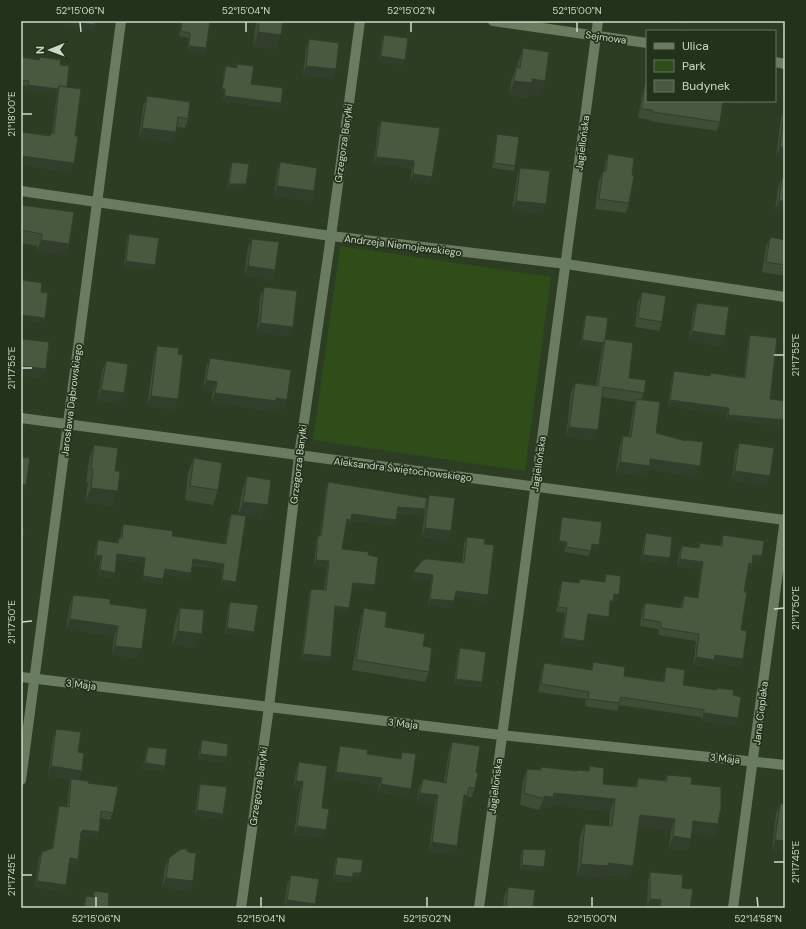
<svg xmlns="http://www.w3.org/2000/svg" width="806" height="929" font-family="'DM Sans',sans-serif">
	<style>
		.green { fill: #2e4d18 }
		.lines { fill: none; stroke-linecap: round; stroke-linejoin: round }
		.minor { stroke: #6a7c60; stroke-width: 10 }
		.wall { fill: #3e4d36 }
		.shaded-wall { fill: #323e2c }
		.building { fill: #48593f; stroke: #323e2c }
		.ticks { fill: none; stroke: #ced8c9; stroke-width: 1.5 }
		.labels { text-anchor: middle; stroke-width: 3.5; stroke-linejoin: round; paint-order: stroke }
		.street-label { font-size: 10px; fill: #ced8c9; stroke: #23321a }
		.neatline { fill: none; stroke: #ced8c9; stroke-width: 1.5 }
		.ticks-label { font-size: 10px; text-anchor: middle; fill: #ced8c9 }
	</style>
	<rect width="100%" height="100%" fill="#2d3d24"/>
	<path class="green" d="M340,246L551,277L525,471L313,440Z"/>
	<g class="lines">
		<g class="minor">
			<path d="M493,21L647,43"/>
			<path d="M775,62L785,64"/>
			<path d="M21,191L331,236L566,264L785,297"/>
			<path d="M21,418L785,520"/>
			<path d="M21,677L501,735L785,765"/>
			<path d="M21,780L121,21"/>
			<path d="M241,908L269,707L299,456L331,236L360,21"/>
			<path d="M479,908L598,21"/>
			<path d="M733,908L785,519"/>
		</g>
	</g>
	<g class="wall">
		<path d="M181,21H210L206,48L205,53L187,51L189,38L179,36Z"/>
		<path d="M256,21H283L276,49L253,46Z"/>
		<path d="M384,35L403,65L379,61L382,40Z"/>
		<path d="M309,39L336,69L332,79L303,75L306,49Z"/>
		<path d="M523,48L540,95L528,94L526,98L509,95L511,82L516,67H517L518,63Z"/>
		<path d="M21,57L39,60L40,57L60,65L67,87L75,136L71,172L21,165V132L50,135L51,133H52L57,94L26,90L27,86L21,85Z"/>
		<path d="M237,64L251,84L281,103L279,108L223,101L224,94H221L224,71L226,66L236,68Z"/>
		<path d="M645,84L744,101L743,104L723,102L720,122L717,131L650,121V120L638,118L642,94Z"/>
		<path d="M147,96L188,119L185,128L176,127L172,142L139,138L143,106Z"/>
		<path d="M785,108V158L776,157L781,118Z"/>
		<path d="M381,121L440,128L430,184L410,181L412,168L374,163L378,128Z"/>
		<path d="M497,134L515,166L514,171L492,168L496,139Z"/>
		<path d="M608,154L632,175L629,203L626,213L595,209L599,181L603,171H604L605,164Z"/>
		<path d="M232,162L245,189H227L230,167Z"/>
		<path d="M280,162L314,191L311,201L274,196L277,172Z"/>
		<path d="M520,168L542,214L512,210L517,177Z"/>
		<path d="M782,178L785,179V214L783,211L775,210L778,188Z"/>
		<path d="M21,205L69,244L65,255L37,251V246L21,243Z"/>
		<path d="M129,234L154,270L124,266L127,239Z"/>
		<path d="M770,237L785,240V276L762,272L766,247Z"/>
		<path d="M252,239L275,270L272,280L244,276L248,248Z"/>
		<path d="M264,287L293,327L289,336L257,333L260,297Z"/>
		<path d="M642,292L662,322L659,331L635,327L638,302Z"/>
		<path d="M697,303L725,336L722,346L689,341L693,313Z"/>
		<path d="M586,315L605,339L629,378L644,393L641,399L656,433L696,476L648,469L646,476L616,472L620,445L623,436H629L633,409L635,402L602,397L594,440L566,437L571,392L575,383L596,385L602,348L580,345L584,320Z"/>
		<path d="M750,335L777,338L726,421L727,414L668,406L672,377L674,371L710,376L711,373L744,377L748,341Z"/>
		<path d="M157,346L178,354L174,409L147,406L154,356Z"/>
		<path d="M210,358L284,409L273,408L272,411L211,402L213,392L203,390L206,368Z"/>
		<path d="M106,361L124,393L120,403L98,400L102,371Z"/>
		<path d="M739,443L770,476L766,485L732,480L735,453Z"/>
		<path d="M94,445L113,506L85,502L88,483H86L89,459Z"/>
		<path d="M194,458L218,490L213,505L185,500L188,473Z"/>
		<path d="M247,476L262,520L245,517L234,587L221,585L222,569L193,565L189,578L164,574L162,584L142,581L144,563L116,559L115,573L113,578L98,575L100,561L94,560L96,545L98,540L117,543L119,538H120L122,528L123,524L172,536L225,544L229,519L231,514L238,515L242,491Z"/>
		<path d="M328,482L426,503L429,495L447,540L422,537L425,510L423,515L398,513L394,526L351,520L349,525H346L342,549L368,555L372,591L352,589L347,613L335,612L328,663L301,660L309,594L311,589L324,590L327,567L314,566L316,542L318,536H320L326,488Z"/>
		<path d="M562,517L599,545L597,550L591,549L589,556L564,552L565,547L558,546L561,522Z"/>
		<path d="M646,533L668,563L641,560L644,538Z"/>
		<path d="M723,535L762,556L759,563L753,562L750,571H748L744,592L741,630L740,666L713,663L712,667L693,665L696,641L658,635L659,629L640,626L642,610L645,603L680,608L681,604L684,596L697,598L701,569L677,567L679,553L682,546L698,548L700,543L720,546Z"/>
		<path d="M467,537L484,544L486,601L455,597L452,608L428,605L431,581L411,578L413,572L462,563L464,543Z"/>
		<path d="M606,574L619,595L617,600L613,599L611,606H610L607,622L587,619L584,641L582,646L561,643L565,613L556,612L560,586L562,581L578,583L580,579L604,582Z"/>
		<path d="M73,595L110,604L138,658L112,655L114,636L66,629L70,604Z"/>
		<path d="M230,602L252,637L225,633L228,607Z"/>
		<path d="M180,608L196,648L172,645L175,622Z"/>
		<path d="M364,608L385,627L423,646L429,672L425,682L352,670L361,618Z"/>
		<path d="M460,648L482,682L480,687L454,684L458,653Z"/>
		<path d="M593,662L624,676L663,681L664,675L666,667L683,685L733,695L738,718L735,726L701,721V717L619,705L617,711L585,706L586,699L538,692L542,670L544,663L591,670Z"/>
		<path d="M56,729L78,752L82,771L78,780L88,783L113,813L110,820L100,818L99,832L97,839L81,837L78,859L76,865L69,864L64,891L35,887L39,858L42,852L52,848L57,813L59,806L67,807L69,786L71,779L48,776L53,739Z"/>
		<path d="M202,740L225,762L198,759L200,745Z"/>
		<path d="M452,742L476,772L475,788L472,797H467L464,805H462L457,846L454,855L429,852L435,804L417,802L419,788L423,779L444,782L449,751Z"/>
		<path d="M340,746L367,754L400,759L402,752L409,796L378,792L379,785L334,779L338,754Z"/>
		<path d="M148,747L165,766L163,771L143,768L146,752Z"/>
		<path d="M299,762L322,808L323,838L294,835L300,790L293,789L296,771Z"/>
		<path d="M590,766L603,784L635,787L638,778L665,781L667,775L691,784L719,818L714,836L692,833L691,839L687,850L669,848L671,831L639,827L629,877L605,875L604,878L577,875L580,836L585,824L609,826L610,811L551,805L549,808L540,807L539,810L520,805L523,780L527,769L540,770L541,767L576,771H588Z"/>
		<path d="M200,784L223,814L221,819L195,815L198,789Z"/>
		<path d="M780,804L785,852L772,850L776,813Z"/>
		<path d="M523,849L543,872L520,870L521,854Z"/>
		<path d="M337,857L359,878H353L351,882L333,880L335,862Z"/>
		<path d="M169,858L193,881L189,891L162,887L165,868Z"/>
		<path d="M650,872L682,888L690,908H658L647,907L648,880Z"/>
		<path d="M291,875L314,908H284L287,885Z"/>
		<path d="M508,887L533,908H503L504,897Z"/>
		<path d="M94,891L108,908H83L86,896L92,897Z"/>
	</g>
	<g class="shaded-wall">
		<path d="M68,21L95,25L93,30L66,26Z"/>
		<path d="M659,21H689L688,26Z"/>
		<path d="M258,32L281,35L276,49L253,46Z"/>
		<path d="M189,46L206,48L205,53L187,51Z"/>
		<path d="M381,56L405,60L403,65L379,61Z"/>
		<path d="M306,66L336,69L332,79L303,75Z"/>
		<path d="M532,79L545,81L540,95L528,94L526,98L509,95L514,81Z"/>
		<path d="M28,85L58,89L57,94L26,90Z"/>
		<path d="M222,89H225L224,94H221Z"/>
		<path d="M225,96L281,103L279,108L223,101Z"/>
		<path d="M721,101H744L743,104Z"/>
		<path d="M142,128L176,132L172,142L139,138Z"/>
		<path d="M780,147L785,148V158L776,157Z"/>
		<path d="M21,156L74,163L71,172L21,165Z"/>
		<path d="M376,157L414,161L412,168L374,163Z"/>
		<path d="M413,174L432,177L430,184L410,181Z"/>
		<path d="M229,184H246L245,189H227Z"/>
		<path d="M277,186L314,191L311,201L274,196Z"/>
		<path d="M516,201L546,204L542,214L512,210Z"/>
		<path d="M779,201H785V206L783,211L775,210Z"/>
		<path d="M41,240L69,244L65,255L37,251Z"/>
		<path d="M126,261L155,265L154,270L124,266Z"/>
		<path d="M248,266L275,270L272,280L244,276Z"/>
		<path d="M21,315L45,318L43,323L21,320Z"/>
		<path d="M260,323L293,327L289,336L257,333Z"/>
		<path d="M692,331L725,336L722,346L689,341Z"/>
		<path d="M582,340L603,343L602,348L580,345Z"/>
		<path d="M21,366L46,369L42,379L21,376Z"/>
		<path d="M206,380L217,382L213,392L203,390Z"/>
		<path d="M101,390L124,393L120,403L98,400Z"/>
		<path d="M215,393L276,398L287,400L284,409L273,408L272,411L211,402Z"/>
		<path d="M151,396L178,399L174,409L147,406Z"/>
		<path d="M670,400L729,408L727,414L668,406Z"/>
		<path d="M728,415L785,420V426L726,421Z"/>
		<path d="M569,427L598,430L594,440L566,437Z"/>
		<path d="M650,459L700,466L696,476L648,469L646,476L616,472L620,462Z"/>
		<path d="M735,471L770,476L766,485L732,480Z"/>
		<path d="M21,484L26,485L21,500Z"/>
		<path d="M91,488L118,491L113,506L85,502Z"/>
		<path d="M243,502L268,505L262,520L238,516Z"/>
		<path d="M398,507L425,509L423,515L396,512Z"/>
		<path d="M352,514L396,520L394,526L351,520L349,525H345L347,519Z"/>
		<path d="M425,528L451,531L447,540L422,537Z"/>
		<path d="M559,541L567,542L565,547L558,546Z"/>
		<path d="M592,544L599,545L597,550L590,549Z"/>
		<path d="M117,554L145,558L144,563L115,559Z"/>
		<path d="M96,555L102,556L100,561L94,560Z"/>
		<path d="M643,555L670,558L668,563L641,560Z"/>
		<path d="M753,555L762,556L759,563L751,562Z"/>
		<path d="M193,559L224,564L222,569L192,564Z"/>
		<path d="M680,559L703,562L701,569L677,567Z"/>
		<path d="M316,560L329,561L327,567L314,566Z"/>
		<path d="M749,563L752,564L750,571L746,570Z"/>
		<path d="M165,569L191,573L189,578L163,574Z"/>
		<path d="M100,570L115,573L113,578L98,575Z"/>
		<path d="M413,572L433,575L431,581L411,578Z"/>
		<path d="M143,576L163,579L162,584L142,581Z"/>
		<path d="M222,580L236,582L234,587L221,585Z"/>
		<path d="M353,583L375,585L372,591L351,589Z"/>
		<path d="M456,591L488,595L486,601L454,597Z"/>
		<path d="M614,594L619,595L617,600L612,599Z"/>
		<path d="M430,599L454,601L452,608L428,605Z"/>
		<path d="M610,601H613L611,606H609Z"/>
		<path d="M335,606L349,608L347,613L333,612Z"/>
		<path d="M588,614L609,617L607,622L586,619Z"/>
		<path d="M70,619L118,626L114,636L66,629Z"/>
		<path d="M227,628L254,632L252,637L225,633Z"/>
		<path d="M178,631L202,634L196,648L172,645Z"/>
		<path d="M563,638L584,641L582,646L561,643Z"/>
		<path d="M115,646L142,649L138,658L112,655Z"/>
		<path d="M303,654L331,657L328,663L301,660Z"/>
		<path d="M715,655L743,659L740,666L713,663L712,667L693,665L696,657Z"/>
		<path d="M456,679L482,682L480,687L454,684Z"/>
		<path d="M704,713L738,718L735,726L701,721Z"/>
		<path d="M200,754L227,757L225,762L198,759Z"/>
		<path d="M145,763L165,766L163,771L143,768Z"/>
		<path d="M51,766L82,771L78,780L48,776Z"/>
		<path d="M336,772L382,778L379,785L334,779Z"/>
		<path d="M296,781L303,782L300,790L293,789Z"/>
		<path d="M381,784L411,789L409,796L378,792Z"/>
		<path d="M420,793L438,795L435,804L417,802Z"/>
		<path d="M554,793L615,799L610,811L551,805L549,808L540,807L544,799V796Z"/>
		<path d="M464,795L467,796L464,805L460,804Z"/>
		<path d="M197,810L223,814L221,819L195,815Z"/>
		<path d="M640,815L675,819L671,831L636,827Z"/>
		<path d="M693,821L718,824L714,836L689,833Z"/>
		<path d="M297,826L326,830L323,838L294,835Z"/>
		<path d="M83,830L99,832L97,839L80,837L81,832Z"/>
		<path d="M673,836L691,839L687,850L669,848Z"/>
		<path d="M775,840L785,841V852L772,850Z"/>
		<path d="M432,842L457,846L454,855L429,852Z"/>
		<path d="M70,858L78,859L76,865L68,864Z"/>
		<path d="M608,863L633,866L629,877L605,875L604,878L577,875L581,864Z"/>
		<path d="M522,865L544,867L543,872L520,870Z"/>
		<path d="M353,873H361L359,878H353L351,882L333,880L335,875Z"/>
		<path d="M166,878L193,881L189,891L162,887Z"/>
		<path d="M37,881L66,885L64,891L35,887Z"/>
		<path d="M650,899L661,900L658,908L647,907Z"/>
		<path d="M287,900L315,904L314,908H284Z"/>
	</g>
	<g class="building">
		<path d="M68,21H95V25Z"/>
		<path d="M182,21H210L206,48L189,46L190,33L181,31Z"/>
		<path d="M259,21H283L281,35L258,32Z"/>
		<path d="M384,35L408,38L405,60L381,56Z"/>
		<path d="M309,39L339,43L336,69L306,66Z"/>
		<path d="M523,48L549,52L545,81L532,79V83L514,81L516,67L520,68Z"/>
		<path d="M21,57L39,60L40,57L61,60L60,65L69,66L67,87L59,86L58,89L28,85L29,81L21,80Z"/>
		<path d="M237,64L254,66L251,84L283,88L281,103L225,96V89H222L226,66L237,68Z"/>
		<path d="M645,84H647V101H723L720,122L653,112V110L641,109Z"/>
		<path d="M59,86L81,89L75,136H78L74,163L21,156V132L50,136L51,133H54Z"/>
		<path d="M147,96L190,102L188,119L178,117L176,132L142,128Z"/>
		<path d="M785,108V148L780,147Z"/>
		<path d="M381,121L440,128L432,177L413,174L414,161L376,157Z"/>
		<path d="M497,134L519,137L515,166L494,163Z"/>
		<path d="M608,154L634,158L632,175L634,176L629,203L599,199L603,171H606Z"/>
		<path d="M232,162L249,164L246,184H229Z"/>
		<path d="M280,162L317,168L314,191L277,186Z"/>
		<path d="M520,168L550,171L546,204L516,201Z"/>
		<path d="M782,178L785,179V201H779Z"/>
		<path d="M21,205L74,212L69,244L41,240L42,234L21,230Z"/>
		<path d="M129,234L159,238L155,265L126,261Z"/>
		<path d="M770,237L785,240V265L766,262Z"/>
		<path d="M252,239L279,242L275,270L248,266Z"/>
		<path d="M23,280L42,283L41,292L48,293L45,318L21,315V293Z"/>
		<path d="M264,287L297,291L293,327L260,323Z"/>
		<path d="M642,292L666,296L662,322L638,318Z"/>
		<path d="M697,303L729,307L725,336L692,331Z"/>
		<path d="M586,315L608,318L605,339L603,343L582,340Z"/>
		<path d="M750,335L777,338L770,399L785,401V420L728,415L729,408L670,400L674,371L710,376L711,373L745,378Z"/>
		<path d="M22,339L49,342L46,369L21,366V345Z"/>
		<path d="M605,339L633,343L629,378L646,380L644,393L603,387L598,430L569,427L575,383L598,386Z"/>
		<path d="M157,346L179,348L178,354L183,355L178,399L151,396Z"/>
		<path d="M210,358L291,370L287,400L276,398V401L215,393L217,382L206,380Z"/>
		<path d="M106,361L128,364L124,393L101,390Z"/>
		<path d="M636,399L660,402L656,433L686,441L687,440L703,442L700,466L650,459V466L620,462L623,436L631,437Z"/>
		<path d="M739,443L774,448L770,476L735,471Z"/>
		<path d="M94,445L118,448L115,471H120L118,491L91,488L93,469H91Z"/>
		<path d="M21,457L30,458L26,485L21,484Z"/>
		<path d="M194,458L222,463L218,490L190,486Z"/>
		<path d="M247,476L271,480L268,505L243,502Z"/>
		<path d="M328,482L427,498L425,509L398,507L396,520L352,514L351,520L347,519L342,549L369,552L368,555L378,557L375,585L353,583L349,608L335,606L331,657L303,654L311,589L326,590L329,561L316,560L318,536H321Z"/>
		<path d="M429,495L455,498L451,531L425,528Z"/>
		<path d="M231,514L246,516L236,582L222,580L224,564L193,559L191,573L165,569L163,579L143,576L145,558L117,554L115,573L100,570L102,556L96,555L98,540L118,543L119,538H122L123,524L173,531L172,536L226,544Z"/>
		<path d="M562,517L602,522L599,545L592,544L591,551L566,547L567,542L559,541Z"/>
		<path d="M21,528H24L21,555Z"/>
		<path d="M646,533L672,537L670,558L643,555Z"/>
		<path d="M723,535L764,541L762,556L753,555L752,564L749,563L744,592H747L741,630L747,631L743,659L715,655L714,660L696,657L699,634L661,628V622L643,619L645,603L682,608L684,596L698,598L703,562L680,559L682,546L699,548L700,543L722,546Z"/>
		<path d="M467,537L485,539L484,544L494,545L488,595L456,591L454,601L430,599L433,575L413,572L421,562L425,559H428L464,563Z"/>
		<path d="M606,574L621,576L619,595L614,594L613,601H610L609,617L588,614L584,641L563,638L567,608L558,607L562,581L579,583L580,579L605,582Z"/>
		<path d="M73,595L110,599V604L147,609L142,649L115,646L118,626L70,619Z"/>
		<path d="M230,602L258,605L254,632L227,628Z"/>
		<path d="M180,608L204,610L202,634L178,631Z"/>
		<path d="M364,608L387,612L385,627L425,634L423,646L432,648L429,672L356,660Z"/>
		<path d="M460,648L486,652L482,682L456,679Z"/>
		<path d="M593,662L625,667L624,676L664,682L666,667L685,670L683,685L717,690V688L734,690L733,695L741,697L738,718L704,713V710L621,697L619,703L588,699L589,692L541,684L544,663L592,670Z"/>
		<path d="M56,729L81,732L78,752L84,753L82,771L51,766Z"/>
		<path d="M202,740L228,744L227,757L200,754Z"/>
		<path d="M452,742L480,746L476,772L478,773L475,788L469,787L467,796L464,795L457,846L432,842L438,795L420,793L423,779L446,783Z"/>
		<path d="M340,746L368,750L367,754L401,759L402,752L416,754L411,789L381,784L382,778L336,772Z"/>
		<path d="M148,747L167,749L165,766L145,763Z"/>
		<path d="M299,762L327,766L322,808L329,809L326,830L297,826L303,782L296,781Z"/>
		<path d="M590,766L604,768L603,784L637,787L638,778L667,781V775L692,777L691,784L721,787V812L720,811L718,824L693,821L691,839L673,836L675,819L640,815L633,866L608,863V866L581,864L585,824L612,826L615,799L554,793L553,797L544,796V799L524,793L527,769L541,770V767L577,771V770L589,771Z"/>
		<path d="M71,779L89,781L88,783L118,787L113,813L101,811L99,832L83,830L81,832L78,859L70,858L66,885L37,881L42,852L53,848L59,806L69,807Z"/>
		<path d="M200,784L227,787L223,814L197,810Z"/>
		<path d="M780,804H785V841L775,840Z"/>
		<path d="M181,849H186L188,852L196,853L193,881L166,878L169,858Z"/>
		<path d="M523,849L546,850L544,867L522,865Z"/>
		<path d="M337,857L363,860L361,873H353V877L335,875Z"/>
		<path d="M650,872L683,875L682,888L693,889L690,908H668L660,907L661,900L650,899Z"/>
		<path d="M291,875L319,879L315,904L287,900Z"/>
		<path d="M508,887L535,890L533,908H506Z"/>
		<path d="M94,891L109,893L108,908H85L86,896L94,897Z"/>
	</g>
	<path class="ticks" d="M80,22L81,32M246,22V32M411,22V32M577,22V32M22,114H32M774,355H784M22,368H32M774,609L784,608M22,622L32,621M774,862H784M22,875H32M96,897V907M261,897V907M427,897V907M592,897V907M757,897L758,907"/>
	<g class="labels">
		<g class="street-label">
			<text transform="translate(606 37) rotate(8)" y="4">Sejmowa</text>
			<text transform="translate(343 143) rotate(-82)" y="4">Grzegorza Baryłki</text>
			<text transform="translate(582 143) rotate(-83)" y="4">Jagiellońska</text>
			<text transform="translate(403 245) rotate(7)" y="4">Andrzeja Niemojewskiego</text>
			<text transform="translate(71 400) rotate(-83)" y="4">Jarosława Dąbrowskiego</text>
			<text transform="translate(298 464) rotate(-83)" y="4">Grzegorza Baryłki</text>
			<text transform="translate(538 464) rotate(-82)" y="4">Jagiellońska</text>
			<text transform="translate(403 469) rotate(7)" y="4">Aleksandra Świętochowskiego</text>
			<text transform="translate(81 684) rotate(7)" y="4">3 Maja</text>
			<text transform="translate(760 713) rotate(-83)" y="4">Jana Cieplaka</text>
			<text transform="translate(403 723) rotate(7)" y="4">3 Maja</text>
			<text transform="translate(725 758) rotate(6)" y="4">3 Maja</text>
			<text transform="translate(258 786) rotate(-82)" y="4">Grzegorza Baryłki</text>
			<text transform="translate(495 786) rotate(-83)" y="4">Jagiellońska</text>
		</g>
	</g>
	<rect width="806" height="929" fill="none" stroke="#23321a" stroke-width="44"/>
	<rect x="646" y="30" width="130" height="72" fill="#23321a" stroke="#677460"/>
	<rect x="654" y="43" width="20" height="6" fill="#6a7c60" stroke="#677460"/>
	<text x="682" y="50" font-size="12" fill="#ced8c9">Ulica</text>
	<rect x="654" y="60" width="20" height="12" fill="#2e4d18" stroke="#677460"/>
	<text x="682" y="70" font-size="12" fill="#ced8c9">Park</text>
	<rect x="654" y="80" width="20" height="12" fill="#48593f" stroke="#677460"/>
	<text x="682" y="90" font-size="12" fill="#ced8c9">Budynek</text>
	<g transform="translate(50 50) rotate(269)" stroke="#23321a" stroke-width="3" paint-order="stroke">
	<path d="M0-3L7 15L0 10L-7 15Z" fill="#ced8c9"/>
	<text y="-6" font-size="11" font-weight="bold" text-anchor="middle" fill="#ced8c9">N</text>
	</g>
	<rect x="22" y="22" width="762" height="885" class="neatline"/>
	<g class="ticks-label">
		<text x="80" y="14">52°15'06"N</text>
		<text x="246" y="14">52°15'04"N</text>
		<text x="411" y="14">52°15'02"N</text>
		<text x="577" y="14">52°15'00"N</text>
		<text transform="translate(11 114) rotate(-90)" y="4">21°18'00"E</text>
		<text transform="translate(795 355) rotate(-90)" y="4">21°17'55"E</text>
		<text transform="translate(11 368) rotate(-90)" y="4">21°17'55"E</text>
		<text transform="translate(795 608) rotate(-90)" y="4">21°17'50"E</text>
		<text transform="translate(11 622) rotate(-90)" y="4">21°17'50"E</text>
		<text transform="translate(795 862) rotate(-90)" y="4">21°17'45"E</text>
		<text transform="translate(11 875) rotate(-90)" y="4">21°17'45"E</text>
		<text x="96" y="922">52°15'06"N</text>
		<text x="261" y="922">52°15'04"N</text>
		<text x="427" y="922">52°15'02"N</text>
		<text x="592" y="922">52°15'00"N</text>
		<text x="758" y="922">52°14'58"N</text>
	</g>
</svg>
